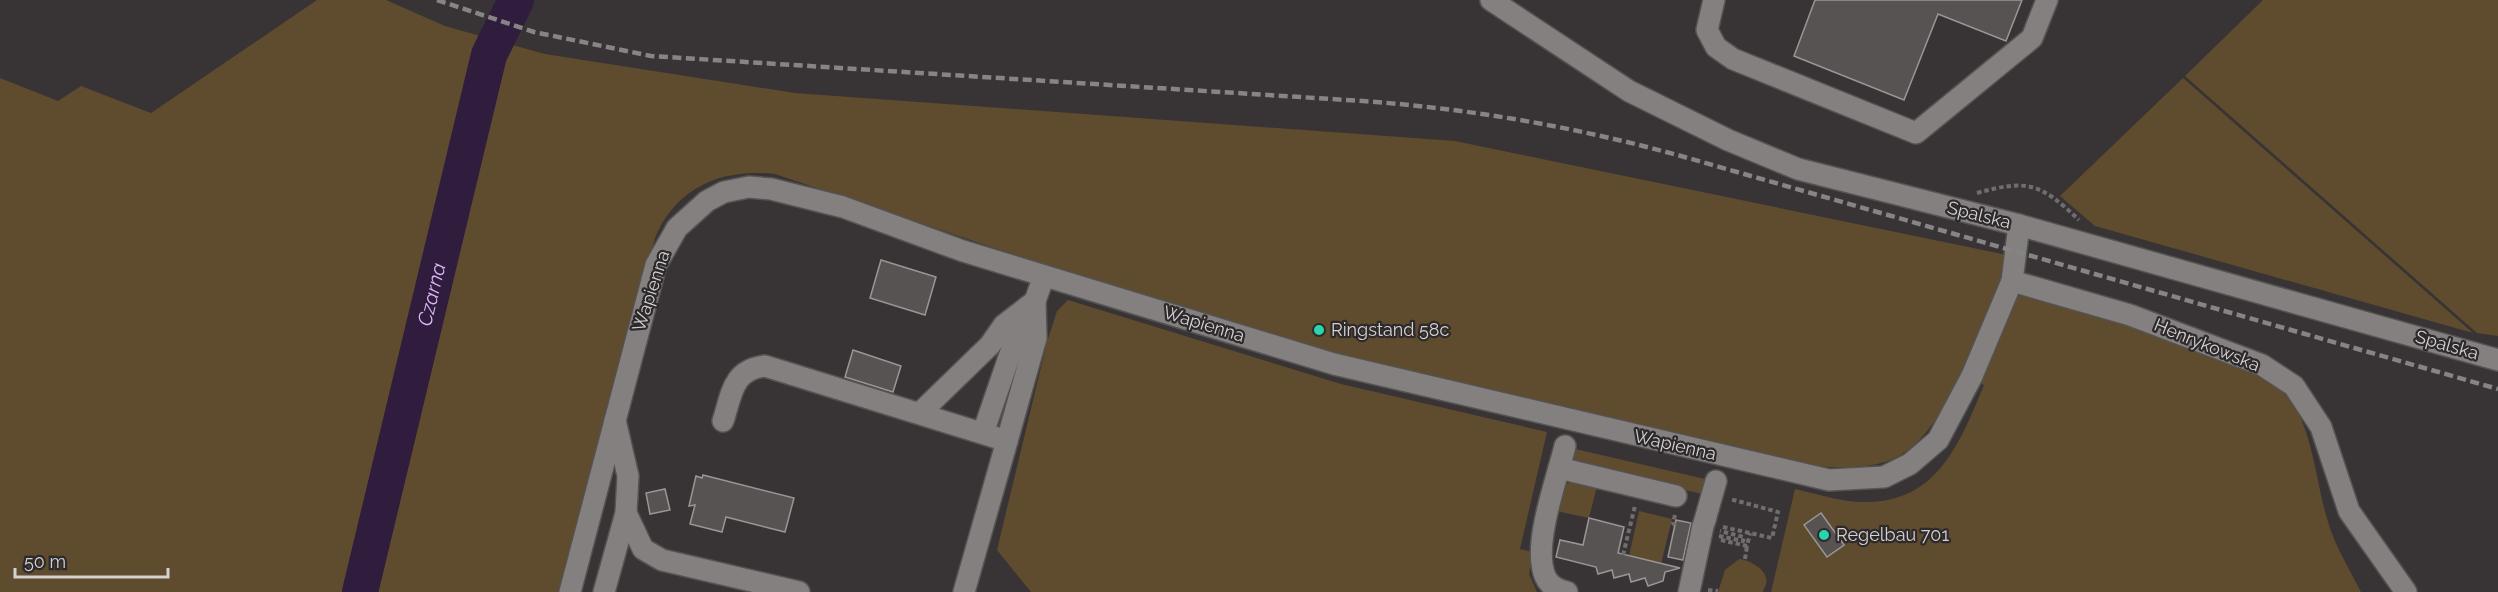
<svg xmlns="http://www.w3.org/2000/svg" width="2498" height="592" font-family="Raleway,sans-serif">
	<style>
		.green { fill: #5f4b2d }
		.lines { fill: none; stroke-linecap: round; stroke-linejoin: round }
		.river { stroke: #301c3d; stroke-width: 36 }
		.building { fill: #565352; stroke: #9a9695; stroke-width: 1.5 }
		.minor-casing { stroke: #555252; stroke-width: 24 }
		.path { stroke: #716d6e; stroke-width: 4; stroke-dasharray: 4.5 3; stroke-linecap: butt }
		.minor { stroke: #848080; stroke-width: 21 }
		.rail { stroke: #878485; stroke-width: 4.5; stroke-dasharray: 9 4.5; stroke-linecap: butt }
		.minor-bridge-casing { stroke: #555252; stroke-width: 24; stroke-linecap: butt }
		.minor-bridge { stroke: #848080; stroke-width: 21 }
		.poi-dot { fill: #28d5ad; stroke: #2e2a2b; stroke-width: 2 }
		.labels { text-anchor: middle; stroke-width: 4.5; stroke-linejoin: round; paint-order: stroke }
		.street-label { font-size: 18px; fill: #d3d1d1; stroke: #2e2a2b }
		.poi-label { font-size: 18px; fill: #d3d1d1; stroke: #2e2a2b; text-anchor: start }
		.water-label { font-size: 20px; font-style: italic; fill: #dab7f6; stroke: #2e2a2b }
	</style>
	<rect width="100%" height="100%" fill="#383435"/>
	<g class="green">
		<path d="M317,0H386L445,26L545,54L795,93L1455,141L2007,255L2003,276C1982,326 1945,438 1893,459C1869,469 1841,468 1815,466L1363,361L1300,344L1033,261L775,174C722,168 676,187 655,238L561,592H0V78L58,101L81,86L151,113Z"/>
		<path d="M2263,0H2498V336L2477,333L2185,76Z"/>
		<path d="M2183,78L2473,333L2095,226L2060,196Z"/>
		<path d="M2019,290C2065,304 2270,364 2290,396C2314,437 2315,478 2328,522C2335,546 2350,570 2361,592H1771L1795,489C1818,494 1841,502 1864,502C1938,503 1960,442 1984,385L1980,383Z"/>
		<path d="M1068,300L1341,384L1547,432L1520,549L1533,552L1529,574L1537,592H1031L997,550L1047,342L1057,311Z"/>
		<path d="M1571,448L1705,479L1702,494L1583,466L1571,458Z"/>
		<path d="M1573,481L1597,486L1589,518L1556,511L1563,486Z"/>
		<path d="M1639,511L1672,519L1661,564L1629,556Z"/>
		<path d="M1739,559C1749,560 1764,568 1766,578C1768,583 1764,588 1763,592H1718L1725,570Z"/>
	</g>
	<g class="lines">
		<path class="river" id="s1" d="M360,592L489,55L516,0"/>
	</g>
	<g class="building">
		<path d="M1815,0H2022L2006,41L1938,14L1904,100L1794,56Z"/>
		<path d="M881,260L936,277L925,315L870,298Z"/>
		<path d="M853,350L901,366L893,392L845,377Z"/>
		<path d="M703,475L794,498L785,532L726,517L722,532L690,524L695,505L689,506L696,476L702,478Z"/>
		<path d="M665,489L670,510L650,514L646,493Z"/>
		<path d="M1821,513L1844,545L1827,557L1804,525Z"/>
		<path d="M1589,518L1624,527L1618,553L1680,568L1665,572L1663,581L1648,586L1645,578L1631,582L1629,574L1614,578L1612,570L1598,574L1596,567L1556,557L1560,540L1583,545Z"/>
		<path d="M1676,520L1691,523L1683,560L1668,557Z"/>
	</g>
	<g class="lines">
		<g class="minor-casing">
			<g id="minor">
				<path d="M1491,0L1629,91L1728,140L1798,169L2019,225L2498,360"/>
				<path d="M1714,0L1707,30L1716,47L1733,59L1916,133L2032,38L2047,0"/>
				<path d="M2019,225L2012,281L2130,315L2262,365L2294,386L2321,427L2349,511L2406,592"/>
				<path d="M921,412L990,345L1004,325L1035,301"/>
				<path d="M723,421C732,394 732,370 765,366L1007,441L964,592"/>
				<path d="M983,433L1018,331L1030,310"/>
				<path d="M1007,441L1036,338L1035,301L1044,276"/>
				<path d="M1565,446C1557,479 1532,545 1545,576C1549,586 1557,590 1567,592"/>
				<path d="M1559,468L1676,496"/>
				<path d="M626,513L643,549L662,560L799,592"/>
				<path d="M1705,520L1716,481"/>
				<path d="M570,592L656,265L677,228L707,201L724,192L749,187L771,189L843,207L963,251L1334,364L1829,480L1884,477L1910,464L1938,440L1972,376L2012,281"/>
				<path d="M604,592L626,513L628,476L615,420"/>
				<path d="M1689,592L1703,526"/>
			</g>
		</g>
		<g class="path">
			<path d="M1977,193C2028,179 2040,183 2079,220"/>
			<path d="M1675,515L1673,523L1675,525"/>
			<path d="M1723,527L1772,538L1778,512L1730,499"/>
			<path d="M1719,536L1743,541L1744,537L1720,531"/>
			<path d="M1721,540L1747,546L1750,533"/>
			<path d="M1623,555L1635,506"/>
			<path d="M1745,559L1747,546"/>
			<path d="M1708,590L1718,591"/>
		</g>
		<use href="#minor" class="minor"/>
		<path class="rail" d="M437,0L534,32L651,56L1363,101C1472,109 1576,127 1681,156L2498,389"/>
		<g class="minor-bridge-casing">
			<path id="minor-bridge" d="M1703,526L1705,520"/>
		</g>
		<use href="#minor-bridge" class="minor-bridge"/>
	</g>
	<g class="poi-dot">
		<circle cx="1319" cy="330" r="6"/>
		<circle cx="1824" cy="535" r="6"/>
	</g>
	<g class="labels">
		<g class="street-label">
			<text transform="translate(1979 215) rotate(14)" y="6">Spalska</text>
			<text transform="translate(651 291) rotate(-72)" y="6">Wapienna</text>
			<text transform="translate(1204 324) rotate(17)" y="6">Wapienna</text>
			<text transform="translate(2207 345) rotate(22)" y="6">Henrykowska</text>
			<text transform="translate(2447 345) rotate(16)" y="6">Spalska</text>
			<text transform="translate(1675 445) rotate(13)" y="6">Wapienna</text>
		</g>
		<g class="poi-label">
			<text x="1331" y="336">Ringstand 58c</text>
			<text x="1836" y="541">Regelbau 701</text>
		</g>
		<g class="water-label">
			<text dy="7" stroke="none"><textPath href="#s1" startOffset="306">Czarna</textPath></text>
		</g>
	</g>
	<path d="M15 568v9h153v-9" fill="none" stroke="#d3d1d1" stroke-width="3"/>
	<text x="24" y="568" font-size="18" fill="#d3d1d1" stroke="#2e2a2b" stroke-width="4.5" paint-order="stroke">50 m</text>
</svg>
